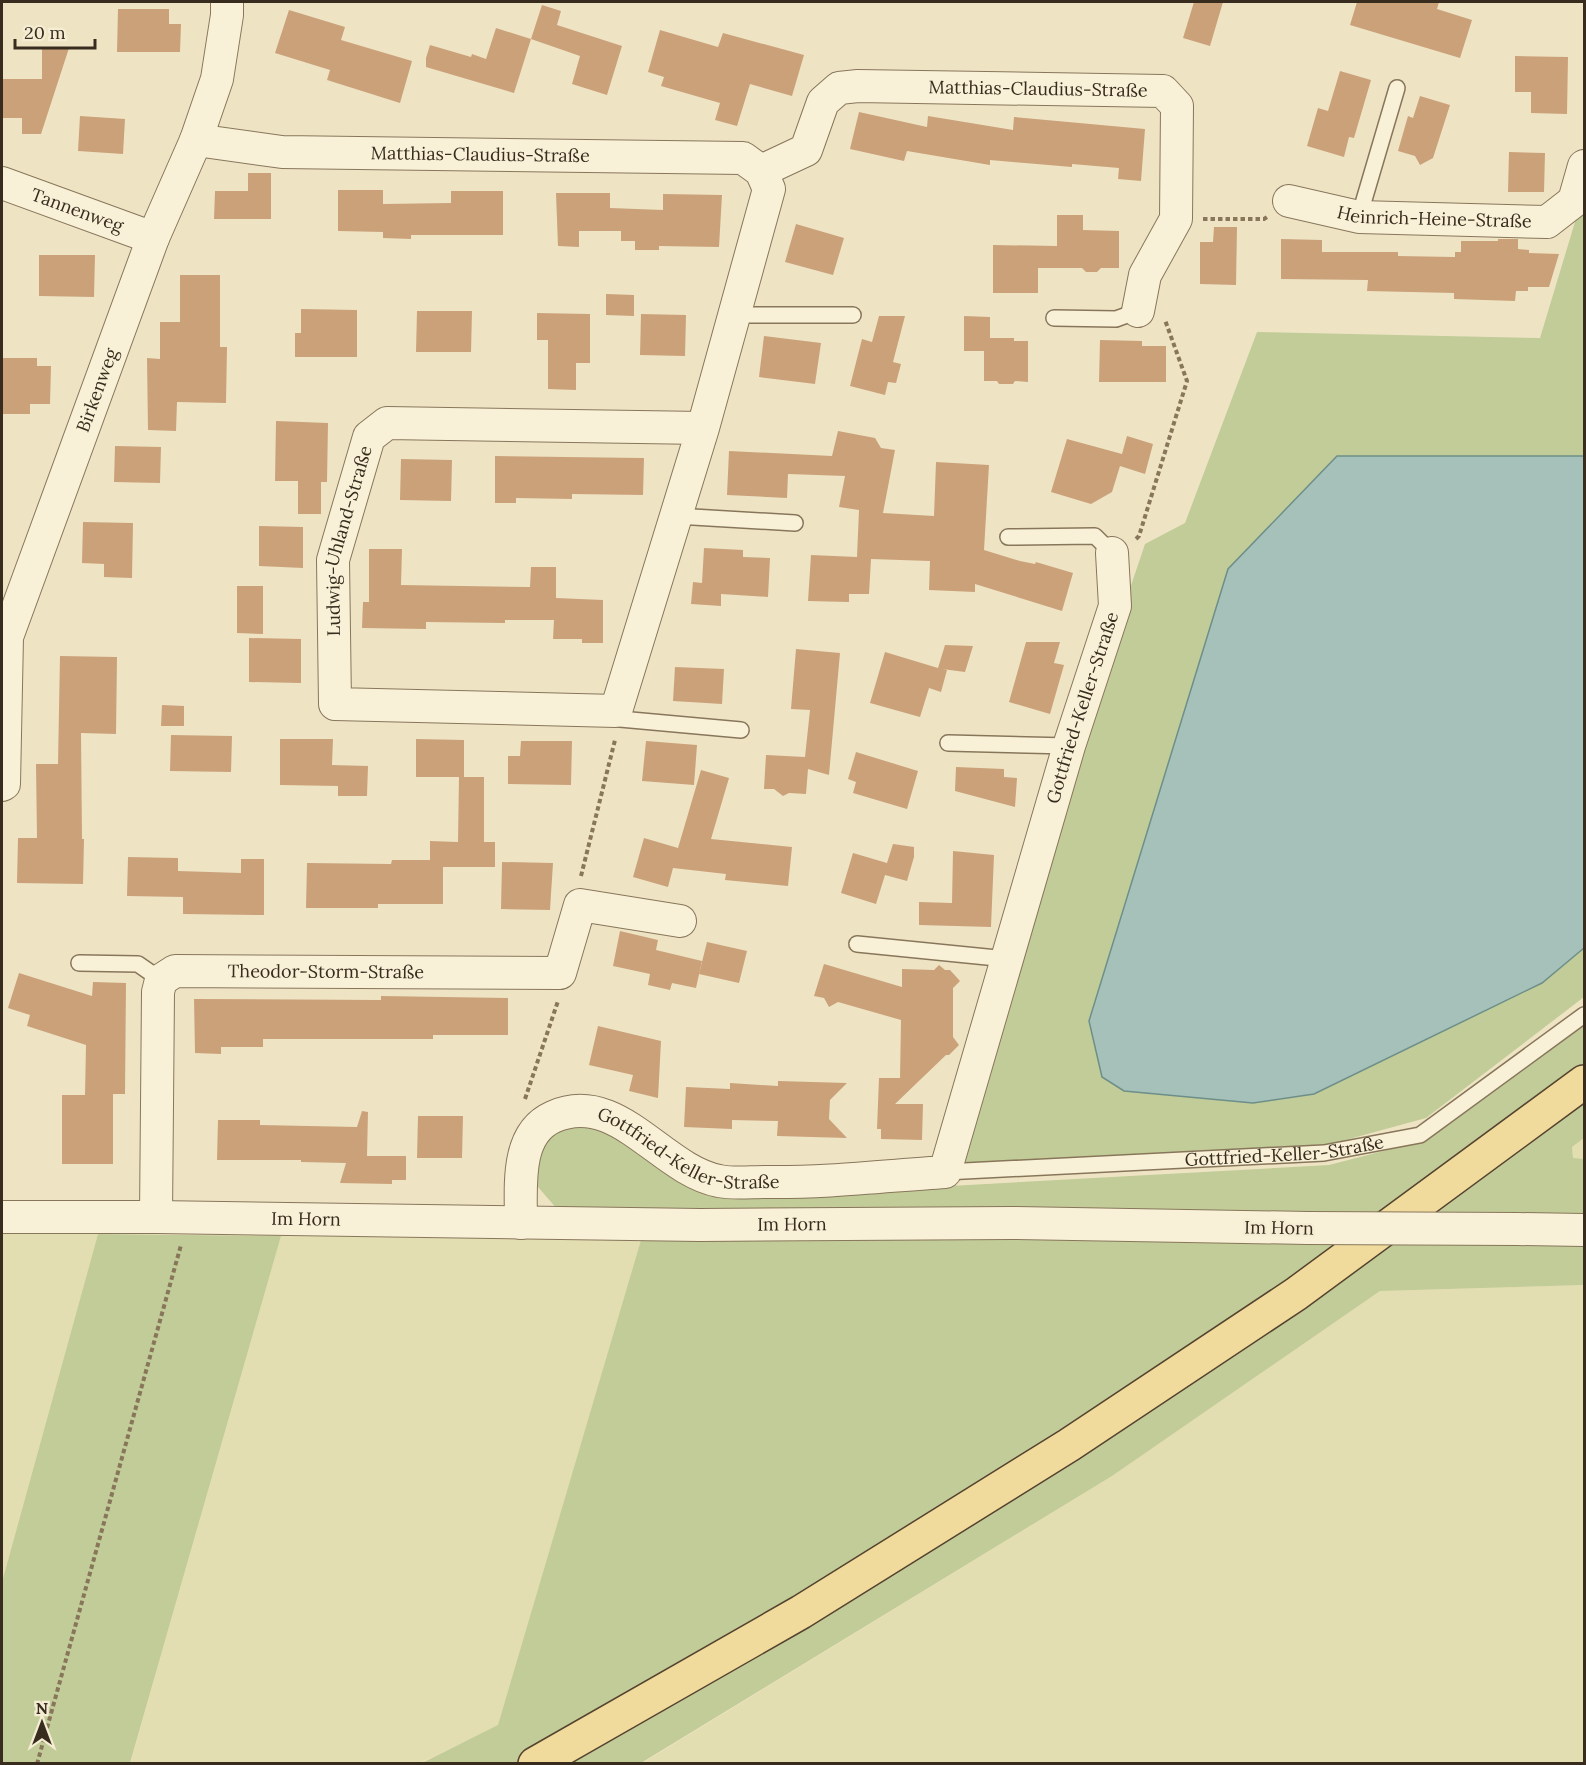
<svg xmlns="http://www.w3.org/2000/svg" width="1586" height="1765" font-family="Lora,serif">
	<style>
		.farmland { fill: #e3deb1 }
		.green { fill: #c2cc98 }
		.water { fill: #a6c1ba; stroke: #6d8f89; stroke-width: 1.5 }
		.building { fill: #cba17a }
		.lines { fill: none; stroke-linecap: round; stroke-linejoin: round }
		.lane-casing { stroke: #88765b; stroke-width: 18 }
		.street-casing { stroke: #88765b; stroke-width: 34 }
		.primary-casing { stroke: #56432f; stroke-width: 36 }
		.path { stroke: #88765b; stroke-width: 4; stroke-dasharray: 4.5 3; stroke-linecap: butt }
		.lane { stroke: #f8f1d7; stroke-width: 15 }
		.street { stroke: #f8f1d7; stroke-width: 32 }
		.primary { stroke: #f0db9c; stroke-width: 33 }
		.street-bridge-casing { stroke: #88765b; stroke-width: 34; stroke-linecap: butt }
		.street-bridge { stroke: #f8f1d7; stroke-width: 32 }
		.labels { text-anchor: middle; stroke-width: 5; stroke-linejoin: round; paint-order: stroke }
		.street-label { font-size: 18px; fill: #382c1e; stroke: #f5edd3 }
	</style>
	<rect width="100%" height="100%" fill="#eee4c4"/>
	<g class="farmland">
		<path d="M1584,1138V1159L1573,1158L1572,1147Z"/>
		<path d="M2,1233L98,1234L2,1582Z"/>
		<path d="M281,1236L641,1240L498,1726L420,1763L130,1764Z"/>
		<path d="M1584,1285V1763L641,1764L1112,1476L1380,1291Z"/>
	</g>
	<g class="green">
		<path d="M1584,192V456H1337L1253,1103L1314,1094L1542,983L1584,948V997L1426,1118L1331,1144L964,1164L1080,737L1145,544L1185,523L1257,332L1540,338Z"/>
		<path d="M1584,1026V1138L1572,1147L1573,1158L1584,1159V1285L1380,1291L1112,1476L641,1763L420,1764L498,1725L641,1240L558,1210L531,1179L541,1137L582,1124L804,1194L1329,1165L1426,1140Z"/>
		<path d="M98,1234L281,1236L130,1763H2V1582Z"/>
	</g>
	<path class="water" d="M1337,456H1584V948L1542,983L1314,1094L1253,1103L1124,1091L1102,1077L1089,1021L1228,569Z"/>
	<g class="building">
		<path d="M1194,2H1223L1210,46L1183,38Z"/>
		<path d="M1357,2H1439L1437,9L1472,20L1460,58L1350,25Z"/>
		<path d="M542,5L561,11L557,25L622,46L607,95L572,84L580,56L531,39L514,93L426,67V58L430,45L471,57L472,54L486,59L496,28L531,39Z"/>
		<path d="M118,9H169V24H181L180,52H117Z"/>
		<path d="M289,10L345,27L341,40L412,61L400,103L327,80L330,70L275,53Z"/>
		<path d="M660,30L718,47L723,33L804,55L792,96L750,84L737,126L715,120L720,103L661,86L664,77L648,72Z"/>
		<path d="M42,48H69L41,134H22V118H2V79H42Z"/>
		<path d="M1515,56L1568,57L1567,114L1531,113V92H1515Z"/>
		<path d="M1340,71L1371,80L1354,138L1349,137L1344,157L1307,146L1318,108L1328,111Z"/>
		<path d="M1420,96L1450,105L1433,158L1420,165L1415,156L1398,151L1408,116L1413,118Z"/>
		<path d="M859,112L927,127L928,116L1013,130L1014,117L1145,129L1141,181L1118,179L1119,168L1072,164V167L990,160V165L907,151L904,161L850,149Z"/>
		<path d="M80,116L125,119L123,154L78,151Z"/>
		<path d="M1509,152L1545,153L1544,192H1508Z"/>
		<path d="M248,173H271V219H214L215,191H248Z"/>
		<path d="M338,190H383V204L451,203V191H503V235H411V239L383,238V232L338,231Z"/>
		<path d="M556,193H610V208L663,210V194L722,195L719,247L659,246V250H635V241H621V231H579V247L558,246Z"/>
		<path d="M1057,215H1083V230L1119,231V268H1101L1097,272H1086L1082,268H1038V293H993V245L1057,246Z"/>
		<path d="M796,224L844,238L833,275L785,262Z"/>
		<path d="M1214,227H1237L1236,285L1200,284V242H1213Z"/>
		<path d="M1281,239L1322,240V252H1398V256L1455,257V252H1461V241H1498V239H1518V249L1529,250V253L1559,254L1549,287H1528V291H1516L1515,301L1454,299V293L1367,291L1368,280L1281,279Z"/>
		<path d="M39,255H95L94,297L39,296Z"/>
		<path d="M180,275H220V347H227L226,403L177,402L176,431L148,430L147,358L160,359V322H180Z"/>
		<path d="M606,294L634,295V316L606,315Z"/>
		<path d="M301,309L357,310V357H295V333H301Z"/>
		<path d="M417,311H472L471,352H416Z"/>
		<path d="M537,313L590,314V363H576V390L548,389V340H537Z"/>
		<path d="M641,314L686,315L685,356L640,355Z"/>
		<path d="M879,316H905L893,362L901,364L896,383L888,382L885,395L850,386L862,339L872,342Z"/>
		<path d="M964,316L990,317V338H1014V341H1028V382L1015,381L1013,384H999L997,381H984V351H964Z"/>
		<path d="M764,336L821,343L815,384L759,377Z"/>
		<path d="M1100,340L1142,341V346H1166V382H1099Z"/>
		<path d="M3,358H37V366H51L50,404H30V414H3Z"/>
		<path d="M276,421L328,423L327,482H321V514H298V481H275Z"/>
		<path d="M838,431L875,438L881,448L895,450L883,513L934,516L936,462L989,465L984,550L1020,561L1035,564L1036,562L1073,573L1062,611L975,584V592L929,590L930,561L871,559L869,594H849V602L808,601L811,555L857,557L859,510L839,507L845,476L788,474L787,498L727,495L729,451L832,456Z"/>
		<path d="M1127,436L1153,444L1145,474L1120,466L1112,492L1091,504L1051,492L1067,439L1122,454Z"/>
		<path d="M115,446L161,447L160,483L114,482Z"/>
		<path d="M495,456L644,458L643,495L572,494V499L516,498V503H495Z"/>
		<path d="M401,459L452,460L451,501L400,500Z"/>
		<path d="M83,522L133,523L132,578L104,577V564L82,563Z"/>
		<path d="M259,526L303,527V568L259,566Z"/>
		<path d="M704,548L743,550V557L770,558L768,597L721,594V606L691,604L693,582L702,583Z"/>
		<path d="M369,549H402L401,585L530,587L531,567H556V598L603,600V643H582V639H553L554,620H505V623L426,622V629L362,628L363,602H369Z"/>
		<path d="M237,586H263V634L237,633Z"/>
		<path d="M249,638L301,639V683L249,682Z"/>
		<path d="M1026,642H1060L1054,663L1064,665L1050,714L1009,702Z"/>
		<path d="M945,645L973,646L965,672L942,669L947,670L941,692L929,688L920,717L870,703L885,652L938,668Z"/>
		<path d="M796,649L840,653L829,775L808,769L806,794L789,793L783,796L774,789H764L766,755L805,757L810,710L791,709Z"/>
		<path d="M60,656L117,657L116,734L81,733L82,839H84L83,884L17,883L18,838H37L36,764H58Z"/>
		<path d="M675,667L724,669L722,704L673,701Z"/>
		<path d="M162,705L184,706V726H161Z"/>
		<path d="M171,735L232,736L231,772L170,771Z"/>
		<path d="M280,739H333L332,765L368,766L367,796H338V786L280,785Z"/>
		<path d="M416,739L464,740V777H484V842H495V867H443V904H378V908H306L307,863L391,864L392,860H430V841L458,842L459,777H416Z"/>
		<path d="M521,741H572L571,785L508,784V756H520Z"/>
		<path d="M646,741L697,745L694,785L642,781Z"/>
		<path d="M856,752L918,771L907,809L853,793L856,782L848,779Z"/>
		<path d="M956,767L1004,769V777L1017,778L1015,807L955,791Z"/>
		<path d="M701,770L729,778L711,839L792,847L788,886L725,880L726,874L673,868L668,887L633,877L644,838L678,848Z"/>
		<path d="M893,844L914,847V857L907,881L885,875L876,904L841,893L853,853L887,863Z"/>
		<path d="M953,851L994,855L991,927L919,925V902L952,903Z"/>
		<path d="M128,857L178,858V871L241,873V859H264V915L183,914V897L127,896Z"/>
		<path d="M502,862L553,863L550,910L501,909Z"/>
		<path d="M620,931L658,940L656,950L702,961L696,988L672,983L670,990L648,985L650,974L613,966Z"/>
		<path d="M707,942L747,951L739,983L699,974Z"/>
		<path d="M824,964L902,987V969L934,970L939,965L945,970H950L960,981L953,988V1037L959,1045L949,1055H946L895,1104H923L922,1140L881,1139V1129H877L879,1078H900L901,1020L838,1002L829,1007L824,998L814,996Z"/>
		<path d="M19,973L92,996L93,982L126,983L125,1094H113V1164H62V1095H85L86,1045L27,1026L30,1015L8,1008Z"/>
		<path d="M381,996L508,998V1035H433V1039H263V1047H221V1054L195,1053L194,999L381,1000Z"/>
		<path d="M598,1026L661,1041L658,1098L629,1091L633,1075L589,1065Z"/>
		<path d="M778,1081L847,1083L830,1100L829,1119L847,1138L777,1136L778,1121L732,1120V1129L684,1127L686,1087L730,1089V1083L778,1086Z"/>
		<path d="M362,1111L368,1112L367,1156H406V1180H392V1184L340,1183L346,1163L301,1162V1160H217L218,1120H260V1125L357,1127Z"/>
		<path d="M418,1116H463L462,1158H417Z"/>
	</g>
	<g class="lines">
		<g class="lane-casing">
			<g id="lane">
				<path d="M1359,217L1397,88"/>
				<path d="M734,315H853"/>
				<path d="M1054,318L1116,319L1138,311"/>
				<path d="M676,516L795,523"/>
				<path d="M1008,537L1095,536L1112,553"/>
				<path d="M616,711L620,719L741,730"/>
				<path d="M948,743L1069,746"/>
				<path d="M857,944L1007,959"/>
				<path d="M79,963L138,964L161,980"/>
				<path id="s1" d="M945,1172L1324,1153L1420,1135L1584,1015"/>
			</g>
		</g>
		<g class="street-casing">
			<g id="street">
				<path id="s2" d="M196,140L282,152L743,158L761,171L769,189L703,428L616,711L335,704L333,560L369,437L387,423L703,428"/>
				<path id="s3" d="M761,171L806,150L823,102L839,88L858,86L1163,91L1177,106L1176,219L1145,275L1138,311"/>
				<path id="s4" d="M2,183L153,238"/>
				<path id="s5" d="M1289,201L1359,217L1547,222L1574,201L1584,166"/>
				<path id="s6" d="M2,785L4,784L7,637L153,238L196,140L217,79L227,15V2"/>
				<path id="s7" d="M2,1217H156L700,1225L1011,1223L1308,1228"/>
				<path id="s8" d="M156,1217L158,992L161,980L175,971L560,973L580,905L680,921"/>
				<path id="s9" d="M521,1223C521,1187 515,1134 553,1117C617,1088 661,1170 719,1181C733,1184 750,1182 764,1182C824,1183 885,1176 945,1172L1069,746L1115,606L1112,553"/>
				<path d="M1517,1229L1584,1230"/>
			</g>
		</g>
		<g class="primary-casing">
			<path id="primary" d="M535,1764L801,1612L1069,1445L1296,1294L1584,1082"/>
		</g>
		<g class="path">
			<path d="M1203,219H1264L1267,217"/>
			<path d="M1136,539L1139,536L1187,381L1165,320"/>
			<path d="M581,876L615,740"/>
			<path d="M525,1099L558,1001"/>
			<path d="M37,1764L181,1245"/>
		</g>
		<use href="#lane" class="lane"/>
		<use href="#street" class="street"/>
		<use href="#primary" class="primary"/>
		<g class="street-bridge-casing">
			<path id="street-bridge" d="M1308,1228L1517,1229"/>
		</g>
		<use href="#street-bridge" class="street-bridge"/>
	</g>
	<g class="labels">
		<g class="street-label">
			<text dy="6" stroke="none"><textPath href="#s3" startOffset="321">Matthias-Claudius-Straße</textPath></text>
			<text dy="6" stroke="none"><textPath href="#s2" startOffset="285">Matthias-Claudius-Straße</textPath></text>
			<text dy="6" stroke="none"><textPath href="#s4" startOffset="80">Tannenweg</textPath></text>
			<text dy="6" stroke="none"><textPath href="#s5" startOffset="147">Heinrich-Heine-Straße</textPath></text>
			<text dy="6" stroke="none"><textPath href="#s6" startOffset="412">Birkenweg</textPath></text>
			<text dy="6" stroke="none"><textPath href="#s2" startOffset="1580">Ludwig-Uhland-Straße</textPath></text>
			<text dy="6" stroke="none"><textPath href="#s9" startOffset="1014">Gottfried-Keller-Straße</textPath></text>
			<text dy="6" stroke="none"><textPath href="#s8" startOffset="405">Theodor-Storm-Straße</textPath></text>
			<text dy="6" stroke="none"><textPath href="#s9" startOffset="264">Gottfried-Keller-Straße</textPath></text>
			<text dy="6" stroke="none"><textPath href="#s1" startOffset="340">Gottfried-Keller-Straße</textPath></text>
			<text dy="6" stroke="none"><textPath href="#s7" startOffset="304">Im Horn</textPath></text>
			<text dy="6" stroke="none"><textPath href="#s7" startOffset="790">Im Horn</textPath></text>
			<text transform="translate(1279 1228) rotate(1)" y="6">Im Horn</text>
		</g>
	</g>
	<rect width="1586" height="1765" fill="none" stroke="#382c1e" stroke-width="6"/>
	<g transform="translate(42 1723)" stroke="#f5edd3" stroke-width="4.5" paint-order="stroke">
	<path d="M0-4.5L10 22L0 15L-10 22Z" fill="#382c1e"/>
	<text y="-9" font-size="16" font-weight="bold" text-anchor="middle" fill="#382c1e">N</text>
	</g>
	<path d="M15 39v9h80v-9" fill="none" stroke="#382c1e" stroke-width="3"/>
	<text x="24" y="39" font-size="18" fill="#382c1e" stroke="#f5edd3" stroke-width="4.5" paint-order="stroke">20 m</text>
</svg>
